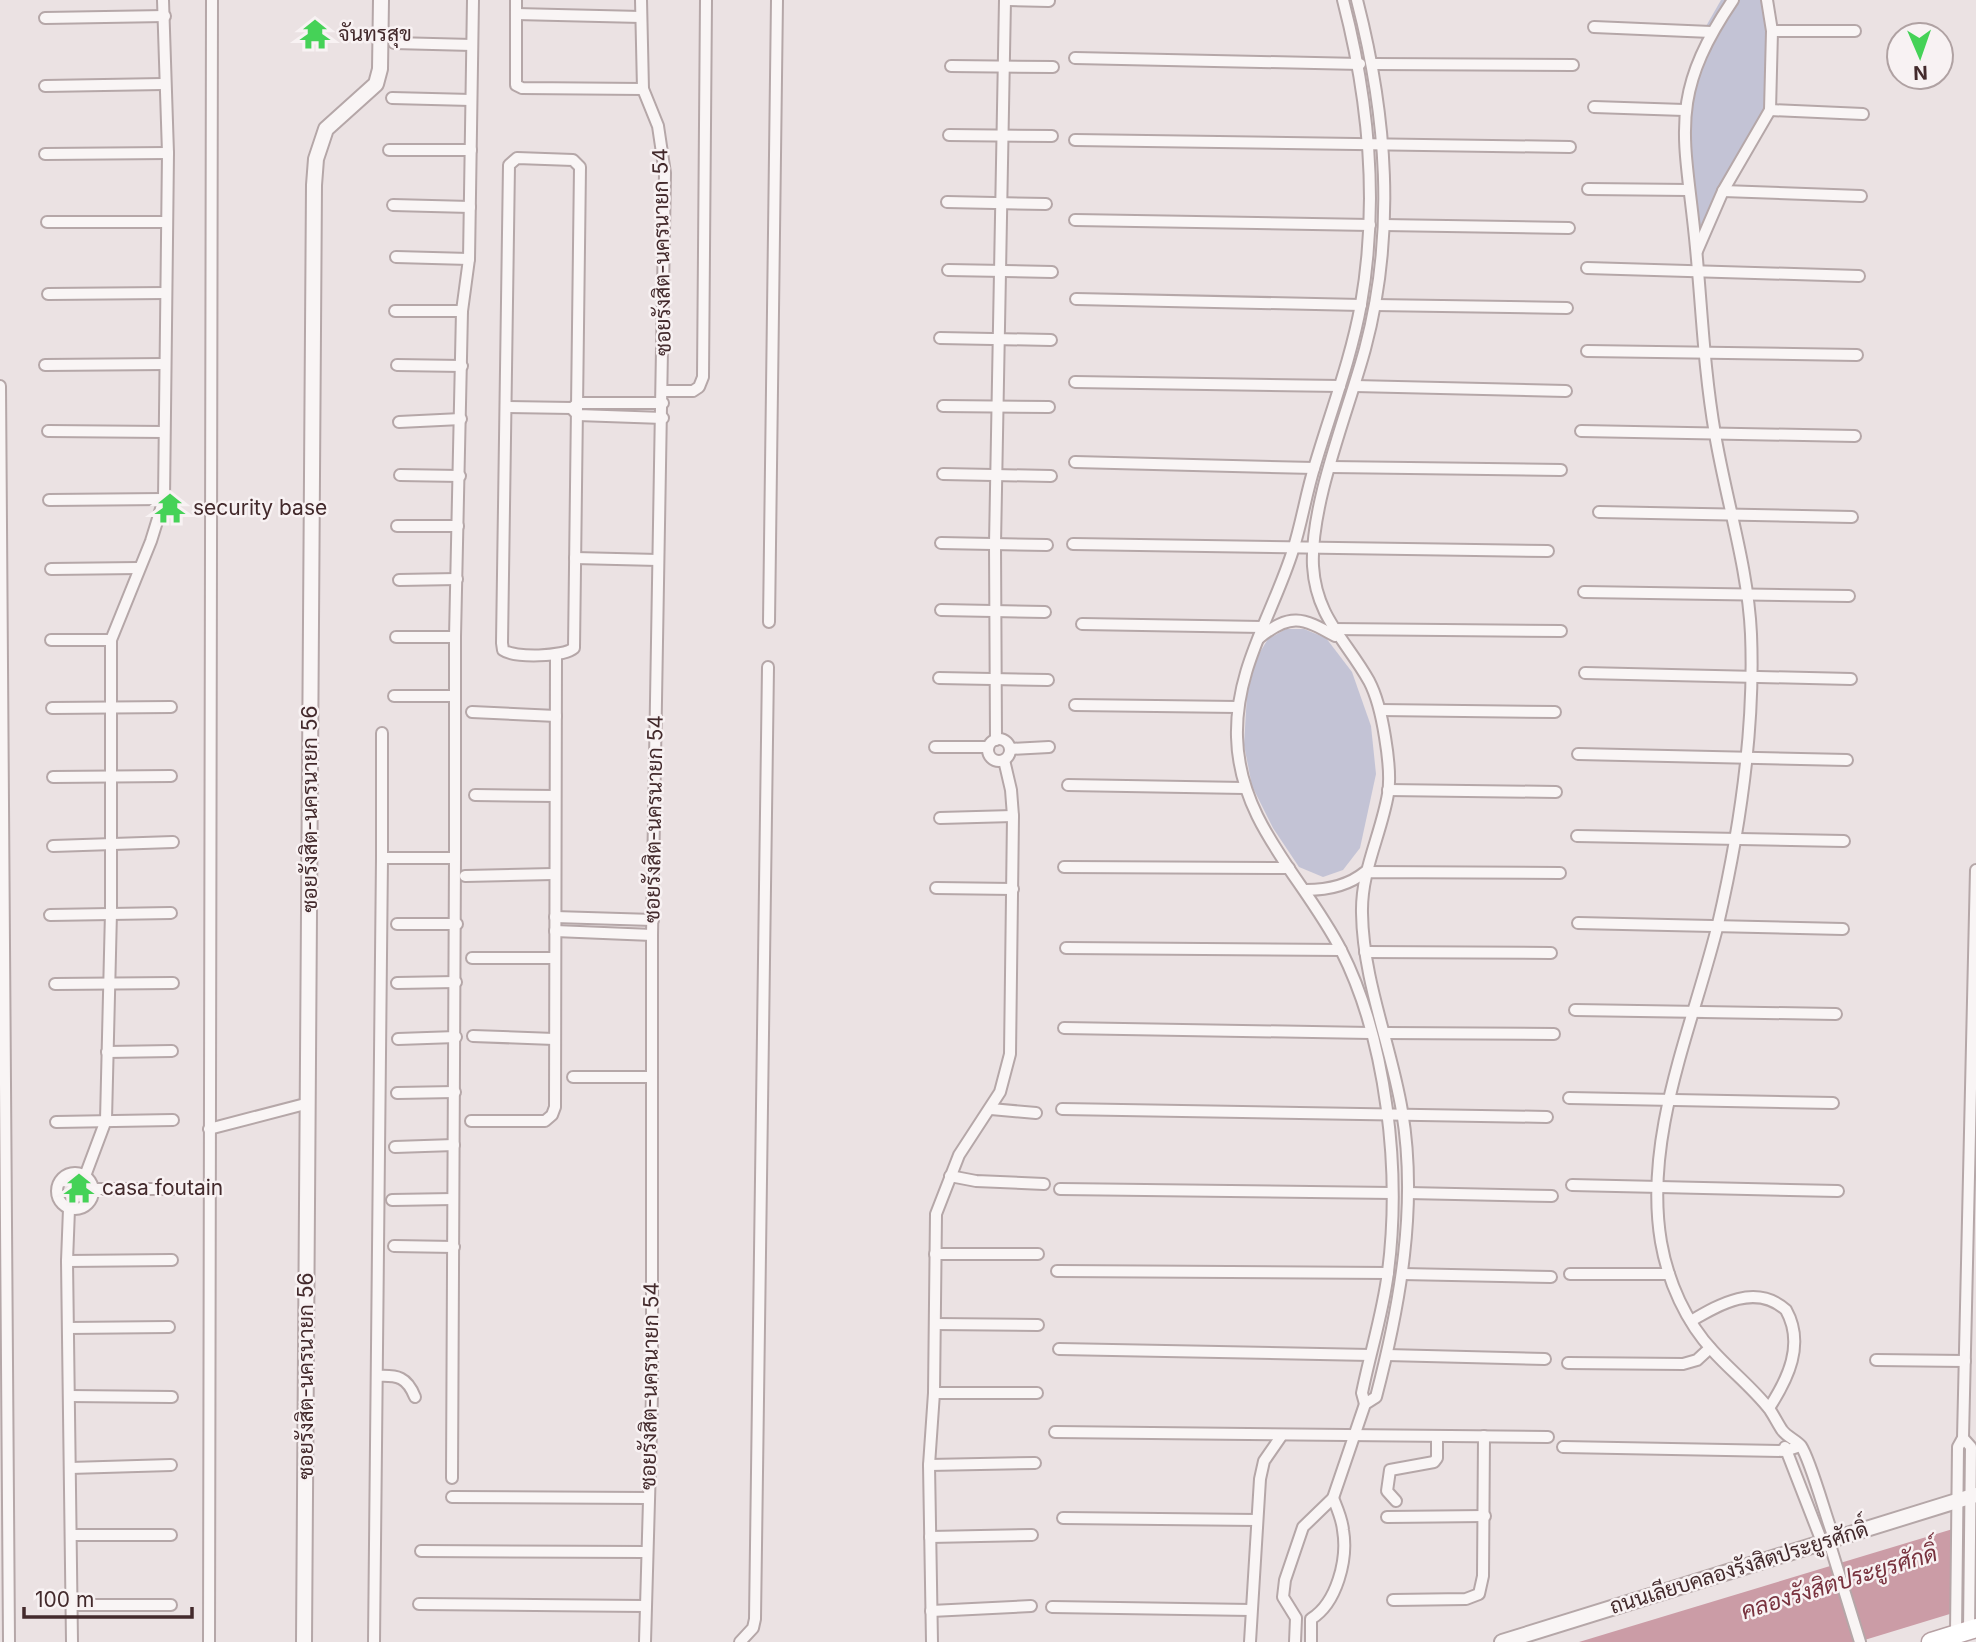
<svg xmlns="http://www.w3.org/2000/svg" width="1976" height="1642" font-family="Inter,Sarabun,sans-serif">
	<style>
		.green { fill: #c3c3d5 }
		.water { fill: #cb9ca6 }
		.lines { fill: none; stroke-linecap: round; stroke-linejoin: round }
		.minor-casing { stroke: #b5a7a8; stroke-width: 14 }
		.tertiary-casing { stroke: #b5a7a8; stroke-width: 18 }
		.primary-casing { stroke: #b7a1a4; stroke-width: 21 }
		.minor { stroke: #f9f5f5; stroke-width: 10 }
		.tertiary { stroke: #f9f5f5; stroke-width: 14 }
		.primary { stroke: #fff; stroke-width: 18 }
		.labels { text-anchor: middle; stroke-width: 5; stroke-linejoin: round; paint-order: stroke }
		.poi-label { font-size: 21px; fill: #432a2c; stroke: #f8f2f3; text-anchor: start }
		.street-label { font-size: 21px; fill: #432a2c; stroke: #f8f2f3 }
		.water-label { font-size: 23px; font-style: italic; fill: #78323e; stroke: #f8f2f3 }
	</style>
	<rect width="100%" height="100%" fill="#ebe2e3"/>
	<g class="green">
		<path d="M1721,0H1766L1771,28L1765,108L1697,232L1682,186L1680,106L1705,28Z"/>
		<path d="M1286,629H1304L1326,638L1352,672L1371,726L1376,774L1360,848L1343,870L1323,877L1299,867L1273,828L1252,786L1244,745L1247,694L1257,657L1268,639Z"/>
	</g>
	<path class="water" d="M1976,1522V1606L1858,1642H1579Z"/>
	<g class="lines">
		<g class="minor-casing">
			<g id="minor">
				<path d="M516,0V85L522,88L643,89"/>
				<path d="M641,0L643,89L658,126L665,173L652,935V1395L645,1642"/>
				<path d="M1009,0L1049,1"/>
				<path d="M1343,0C1369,100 1379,201 1361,304C1351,359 1331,411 1315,465C1306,493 1302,522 1293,550C1273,614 1235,668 1237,737C1239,823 1304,878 1341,950C1387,1041 1401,1171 1388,1272C1383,1313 1370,1353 1362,1393L1365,1404"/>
				<path d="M1733,0C1665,100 1686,138 1696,248C1702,312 1704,370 1715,434C1726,500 1748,567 1751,634C1755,731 1740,829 1718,924C1693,1026 1643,1136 1661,1242C1668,1282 1686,1322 1713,1351C1731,1371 1753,1388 1770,1410C1774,1416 1778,1424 1782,1430C1787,1437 1796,1440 1801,1446C1811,1461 1826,1518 1834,1538L1831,1548L1860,1642"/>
				<path d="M516,14L641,17"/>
				<path d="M45,18L165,16"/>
				<path d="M1594,27L1711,32"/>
				<path d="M1772,31H1855"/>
				<path d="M394,43L472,45"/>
				<path d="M1075,58L1360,64"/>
				<path d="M1374,64L1573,65"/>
				<path d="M951,66L1053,67"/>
				<path d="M45,86L163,84"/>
				<path d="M392,98L471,100"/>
				<path d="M1594,107L1684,110"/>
				<path d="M1770,110L1863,114"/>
				<path d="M949,135L1052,136"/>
				<path d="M1075,140L1570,147"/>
				<path d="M389,150H471"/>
				<path d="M45,154L168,153"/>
				<path d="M517,158L573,160L580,167L574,648C564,657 514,658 503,650L502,643L509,165Z"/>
				<path d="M1588,189L1688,190"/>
				<path d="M1723,191L1861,196"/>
				<path d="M947,202L1046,204"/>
				<path d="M393,205L470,207"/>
				<path d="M1075,220L1370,225"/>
				<path d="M47,222H167"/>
				<path d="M1384,225L1569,228"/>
				<path d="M1697,251L1723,191L1770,110L1772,31L1767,0"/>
				<path d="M396,257L469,259"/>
				<path d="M1587,268L1859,276"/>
				<path d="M948,270L1052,272"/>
				<path d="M48,294L166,293"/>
				<path d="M1076,299L1361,305"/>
				<path d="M1375,305L1567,308"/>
				<path d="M395,311H462"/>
				<path d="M940,338L1051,340"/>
				<path d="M1587,351L1857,355"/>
				<path d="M45,365L165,364"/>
				<path d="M397,365L462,366"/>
				<path d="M1075,382L1340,386"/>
				<path d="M0,386L9,1642"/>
				<path d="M1355,386L1566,391"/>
				<path d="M663,391H693L699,387L703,377L706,0"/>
				<path d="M943,406L1049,407"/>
				<path d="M506,407L572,408L578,403H663"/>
				<path d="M573,410L578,415L663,418"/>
				<path d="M399,422L461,419"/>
				<path d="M48,431L164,432"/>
				<path d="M1581,431L1855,436"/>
				<path d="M1075,462L1314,468"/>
				<path d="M1331,467L1561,470"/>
				<path d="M943,474L1051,476"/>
				<path d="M400,475L460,476"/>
				<path d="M49,500L164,499"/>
				<path d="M1599,512L1852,517"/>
				<path d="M397,526H458"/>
				<path d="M941,543L1047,545"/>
				<path d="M1073,544L1548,551"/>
				<path d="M575,558L658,560"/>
				<path d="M51,569L139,568"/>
				<path d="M399,580L457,579"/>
				<path d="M1584,592L1849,596"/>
				<path d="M941,610L1045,612"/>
				<path d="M769,622L777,0"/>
				<path d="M1082,624L1262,627"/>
				<path d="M1332,629L1561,631"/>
				<path d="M396,637H455"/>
				<path d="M1259,638C1290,613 1302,617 1335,636"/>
				<path d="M51,640H111"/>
				<path d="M1585,673L1851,679"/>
				<path d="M939,678L1048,680"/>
				<path d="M394,696H455"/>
				<path d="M1075,705L1237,707"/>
				<path d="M52,708L171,707"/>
				<path d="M1380,710L1555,712"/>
				<path d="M472,712L556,716"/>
				<path d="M382,733V858"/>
				<circle cx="999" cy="750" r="11"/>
				<path d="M996,740L995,544L1005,0"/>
				<path d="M935,747H988"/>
				<path d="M1010,749L1049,747"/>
				<path d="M1578,754L1847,760"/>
				<path d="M53,777L171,776"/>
				<path d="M1068,785L1244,788"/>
				<path d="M1388,790L1556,792"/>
				<path d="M475,795L555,796"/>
				<path d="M940,818L1013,816"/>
				<path d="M1577,836L1844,841"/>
				<path d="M53,846L173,842"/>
				<path d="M1064,867L1289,868"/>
				<path d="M465,876L553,874"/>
				<path d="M936,888L1013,889"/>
				<path d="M1306,890C1328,890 1348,886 1365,872L1560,873"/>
				<path d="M50,915L171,913"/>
				<path d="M555,917L653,920"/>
				<path d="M1578,923L1843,929"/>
				<path d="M397,924H457"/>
				<path d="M555,931L652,935"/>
				<path d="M1066,948L1341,950"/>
				<path d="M1365,952L1551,953"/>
				<path d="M472,958H555"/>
				<path d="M397,983L456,982"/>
				<path d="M55,984L173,983"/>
				<path d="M1575,1010L1836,1014"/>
				<path d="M1064,1028L1370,1033"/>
				<path d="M1385,1033L1554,1034"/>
				<path d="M473,1036L554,1039"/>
				<path d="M398,1039L456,1037"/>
				<path d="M107,1052L172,1051"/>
				<path d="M573,1077H652"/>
				<path d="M397,1093L455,1092"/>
				<path d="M1569,1098L1833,1103"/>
				<path d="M991,1109L1036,1113"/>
				<path d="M1062,1109L1547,1117"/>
				<path d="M471,1121H545L552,1115L555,1107L556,655"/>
				<path d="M56,1122L173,1120"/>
				<path d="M209,1129L309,1103"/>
				<path d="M395,1147L454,1145"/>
				<circle cx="75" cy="1191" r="18"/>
				<path d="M85,1176L106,1120L111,912V640L151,541L164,499L168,153L163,0"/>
				<path d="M950,1176L976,1181L1044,1184"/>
				<path d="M1572,1185L1838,1191"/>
				<path d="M93,1189H172"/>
				<path d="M1060,1189L1392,1193"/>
				<path d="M1408,1193L1552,1196"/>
				<path d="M392,1200L453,1199"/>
				<path d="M69,1209L67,1261L72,1642"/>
				<path d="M394,1246L454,1247"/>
				<path d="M935,1254H1038"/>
				<path d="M67,1261L172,1260"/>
				<path d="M1057,1271L1388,1273"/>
				<path d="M1402,1274L1551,1277"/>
				<path d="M1570,1274H1669"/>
				<path d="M1691,1321C1720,1304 1756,1283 1786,1310C1805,1344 1788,1379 1769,1408"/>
				<path d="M935,1324L1038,1325"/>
				<path d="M68,1328L169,1327"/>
				<path d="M1059,1349L1370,1355"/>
				<path d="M1387,1355L1545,1359"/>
				<path d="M1876,1360L1965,1361"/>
				<path d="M1568,1363L1683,1364L1697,1360L1710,1348"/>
				<path d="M377,1376C398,1375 407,1377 415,1397"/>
				<path d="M934,1393H1037"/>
				<path d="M69,1396L172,1397"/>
				<path d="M1055,1432L1548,1437"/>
				<path d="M1963,1438L1971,1447L1969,1630"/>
				<path d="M1563,1447L1785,1451L1800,1446"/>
				<path d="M1785,1447L1822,1542L1828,1546"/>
				<path d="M929,1465L1035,1463"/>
				<path d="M70,1468L171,1465"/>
				<path d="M452,1478L455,858"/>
				<path d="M452,1497L647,1498"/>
				<path d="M1396,1501L1387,1491L1390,1470L1434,1462L1437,1458V1436"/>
				<path d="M1387,1517L1485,1516"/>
				<path d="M1063,1518L1257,1520"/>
				<path d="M71,1535H171"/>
				<path d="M930,1537L1032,1535"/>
				<path d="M421,1551L646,1552"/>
				<path d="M1393,1600L1466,1599L1479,1594L1483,1576L1484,1436"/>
				<path d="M419,1604L645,1606"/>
				<path d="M71,1605H171"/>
				<path d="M1052,1607L1251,1610"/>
				<path d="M931,1611L1031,1606"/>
				<path d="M1956,1634L1958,1447L1963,1438L1976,870"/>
				<path d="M209,1642L212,0"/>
				<path d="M374,1642L382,858H455V637L462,311L469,259L473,0"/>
				<path d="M740,1642L753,1628L755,1619L768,667"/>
				<path d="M932,1642L929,1465L934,1393L936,1214L959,1155L1000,1092L1010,1054L1013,816L1011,790L1004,760"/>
				<path d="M1250,1642L1260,1479L1264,1461L1282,1435"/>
				<path d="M1295,1642L1296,1618L1283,1597L1285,1580L1303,1527L1333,1498L1365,1404L1376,1397C1400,1305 1418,1206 1402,1111C1391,1045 1363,981 1362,913C1361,871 1381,835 1388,794C1391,776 1388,755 1385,737C1382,718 1378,698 1369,681C1346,640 1316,617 1313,566C1310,504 1348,412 1365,349C1396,233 1387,116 1357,0"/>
				<path d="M1311,1642V1619C1337,1603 1348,1559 1343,1530C1342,1519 1337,1508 1333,1498"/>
			</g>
		</g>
		<g class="tertiary-casing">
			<g id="tertiary">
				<path d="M304,1642L314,185L316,159L326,129L376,84L380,69L381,0"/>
				<path d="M1502,1642L1976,1495"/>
			</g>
		</g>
		<g class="primary-casing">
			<path id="primary" d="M1931,1642L1976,1628"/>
		</g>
		<use href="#minor" class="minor"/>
		<use href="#tertiary" class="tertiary"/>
		<use href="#primary" class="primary"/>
	</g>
	<defs>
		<g id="temple-bare" transform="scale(2.415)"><path d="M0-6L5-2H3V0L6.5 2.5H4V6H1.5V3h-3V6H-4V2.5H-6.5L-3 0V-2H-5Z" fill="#45d257" stroke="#f8f2f3" stroke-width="2.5" paint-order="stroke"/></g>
	</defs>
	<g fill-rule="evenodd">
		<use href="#temple-bare" x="315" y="34"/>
		<use href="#temple-bare" x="170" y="508"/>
		<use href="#temple-bare" x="79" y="1188"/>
	</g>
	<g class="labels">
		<g class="poi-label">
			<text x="338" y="41">จันทรสุข</text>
			<text x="193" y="515">security base</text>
			<text x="102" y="1195">casa foutain</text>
		</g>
		<g class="street-label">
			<text transform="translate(662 252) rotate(-91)" y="7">ซอยรังสิต-นครนายก 54</text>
			<text transform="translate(310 809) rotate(-90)" y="7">ซอยรังสิต-นครนายก 56</text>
			<text transform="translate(654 819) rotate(-89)" y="7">ซอยรังสิต-นครนายก 54</text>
			<text transform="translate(306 1376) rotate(-90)" y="7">ซอยรังสิต-นครนายก 56</text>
			<text transform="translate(650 1386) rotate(-89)" y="7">ซอยรังสิต-นครนายก 54</text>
			<text transform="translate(1739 1568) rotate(-17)" y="7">ถนนเลียบคลองรังสิตประยูรศักดิ์</text>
		</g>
		<g class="water-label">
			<text transform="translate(1839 1582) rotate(-17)" y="8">คลองรังสิตประยูรศักดิ์</text>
		</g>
	</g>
	<g transform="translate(1920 56) rotate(178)"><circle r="33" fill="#f8f2f3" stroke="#b0a2a3" stroke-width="2"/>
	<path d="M0-5L12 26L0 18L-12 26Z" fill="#45d257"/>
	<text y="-10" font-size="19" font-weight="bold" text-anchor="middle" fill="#432a2c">N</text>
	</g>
	<path d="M24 1607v10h168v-10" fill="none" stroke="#432a2c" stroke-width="3.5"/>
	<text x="35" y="1607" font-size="21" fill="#432a2c" stroke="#f8f2f3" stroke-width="5" paint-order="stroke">100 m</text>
</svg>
